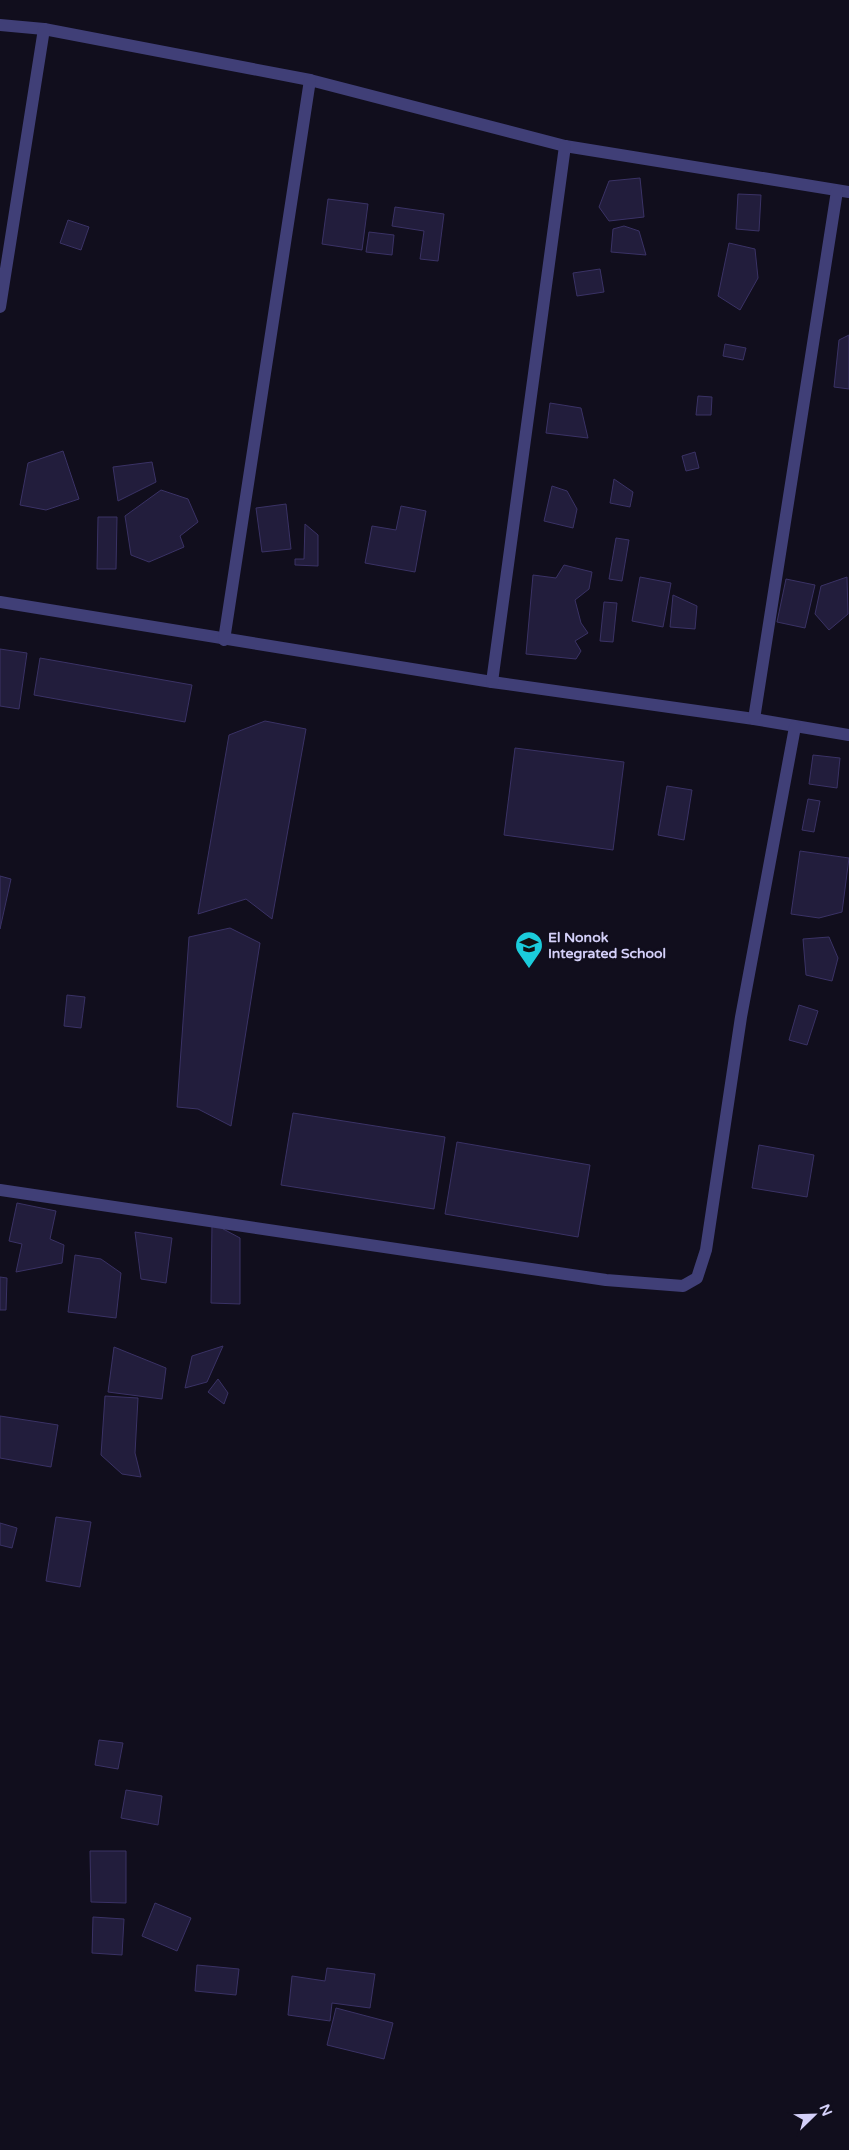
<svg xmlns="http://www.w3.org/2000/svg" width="849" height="2150" font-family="'Varela Round',sans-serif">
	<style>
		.building { fill: #221d3c; stroke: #3a3265 }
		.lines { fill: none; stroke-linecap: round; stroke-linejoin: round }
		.minor { stroke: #403f77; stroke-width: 12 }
		.labels { text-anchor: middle; stroke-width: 4; stroke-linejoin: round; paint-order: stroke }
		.poi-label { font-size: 14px; font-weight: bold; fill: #d4d0f9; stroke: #110e1d; text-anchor: start }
	</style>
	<rect width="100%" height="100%" fill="#110e1d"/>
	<g class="building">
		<path d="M640,178L644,217L609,221L599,207L609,181Z"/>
		<path d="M738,194L761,195L759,231L736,229Z"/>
		<path d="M328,199L368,204L362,250L322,244Z"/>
		<path d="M395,207L444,214L438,261L420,259L424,231L392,226Z"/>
		<path d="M68,220L89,227L81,250L60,243Z"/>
		<path d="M624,226L639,231L646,255L611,252L613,229Z"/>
		<path d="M369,232L394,235L392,255L366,252Z"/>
		<path d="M729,243L755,249L758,278L740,310L718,296Z"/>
		<path d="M600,269L604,292L577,296L573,273Z"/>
		<path d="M849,335V389L834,387L839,340Z"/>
		<path d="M725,344L746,348L743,360L723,356Z"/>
		<path d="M698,396L712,397L711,415H696Z"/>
		<path d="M550,403L581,408L588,438L546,433Z"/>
		<path d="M63,451L79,499L46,510L20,505L28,463Z"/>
		<path d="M695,452L699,468L686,471L682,456Z"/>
		<path d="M152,462L156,482L118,501L113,467Z"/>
		<path d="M614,479L633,492L630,507L610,503Z"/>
		<path d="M552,486L567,491L577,509L573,528L544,521Z"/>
		<path d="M161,490L188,499L198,522L180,536L184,547L149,562L131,555L125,516Z"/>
		<path d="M286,504L291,549L262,552L256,508Z"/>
		<path d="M401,506L426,511L415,572L365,563L372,526L396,530Z"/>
		<path d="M98,517H117L116,569H97Z"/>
		<path d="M305,524L318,535V566L295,565V559H304Z"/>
		<path d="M616,538L629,540L622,581L609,579Z"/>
		<path d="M564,565L592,572L589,589L575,600L581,623L588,633L575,641L581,651L576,659L526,654L533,575L556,578Z"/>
		<path d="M640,577L671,583L663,627L632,621Z"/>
		<path d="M847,577L848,614L829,630L815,614L821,586Z"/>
		<path d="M786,579L815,585L805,628L777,622Z"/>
		<path d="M673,595L697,606L695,629L670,627Z"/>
		<path d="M604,602L617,603L613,642L600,641Z"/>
		<path d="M0,649L27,653L19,709L0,706Z"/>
		<path d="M40,658L192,685L185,722L34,695Z"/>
		<path d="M265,721L306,729L272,919L246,899L198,914L229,735Z"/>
		<path d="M515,748L624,762L613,850L504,835Z"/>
		<path d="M813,755L840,758L837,788L809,784Z"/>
		<path d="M667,786L692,790L684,840L658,835Z"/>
		<path d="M808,799L820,801L814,832L802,830Z"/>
		<path d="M800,851L849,858L842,912L819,918L791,914Z"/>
		<path d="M0,876L11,879L0,929Z"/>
		<path d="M230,928L260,943L231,1126L198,1109L177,1107L189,937Z"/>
		<path d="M829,937L838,958L832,981L806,975L803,939Z"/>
		<path d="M67,995L85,997L81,1028L64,1026Z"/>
		<path d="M799,1005L818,1011L807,1045L789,1040Z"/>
		<path d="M293,1113L445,1137L434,1209L281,1185Z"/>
		<path d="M457,1142L590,1165L578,1237L445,1214Z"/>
		<path d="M759,1145L814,1155L807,1197L752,1188Z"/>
		<path d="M17,1203L56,1211L50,1239L64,1245L62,1263L16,1272L22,1244L9,1241Z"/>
		<path d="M212,1223L240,1238V1304L211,1303Z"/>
		<path d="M135,1232L172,1238L166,1283L141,1279Z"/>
		<path d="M75,1255L101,1259L121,1273L116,1318L68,1312Z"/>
		<path d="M0,1277L7,1278L6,1310H0Z"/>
		<path d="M223,1346L207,1382L185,1388L192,1356Z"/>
		<path d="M114,1347L166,1368L162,1399L108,1392Z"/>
		<path d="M218,1379L228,1393L224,1404L208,1392Z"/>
		<path d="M105,1396L138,1398L135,1453L141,1477L122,1474L101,1455Z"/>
		<path d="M0,1416L58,1425L51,1467L0,1458Z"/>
		<path d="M56,1517L91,1522L80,1587L46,1581Z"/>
		<path d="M0,1523L17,1528L12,1548L0,1545Z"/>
		<path d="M99,1740L123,1743L118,1769L95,1765Z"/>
		<path d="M126,1790L162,1796L158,1825L121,1818Z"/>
		<path d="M90,1851H126V1903L91,1902Z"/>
		<path d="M155,1903L191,1918L177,1951L142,1936Z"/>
		<path d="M93,1917L124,1919L122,1955L92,1953Z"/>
		<path d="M197,1965L239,1969L236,1995L195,1991Z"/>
		<path d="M327,1968L375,1974L370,2008L332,2003L330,2021L288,2015L292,1976L325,1981Z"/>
		<path d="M336,2008L393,2023L384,2059L327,2045Z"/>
	</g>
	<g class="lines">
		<g class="minor">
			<path d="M0,25L44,29L310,80L565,146L849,192"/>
			<path d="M0,307L44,29"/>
			<path d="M0,602L492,682L754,719L849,735"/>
			<path d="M224,640L310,80"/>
			<path d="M492,682L565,146"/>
			<path d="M754,719L837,191"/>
			<path d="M0,1190L606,1280L683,1286L697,1278L706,1250L741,1017L795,727"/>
		</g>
	</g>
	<defs>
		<g id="school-pin" transform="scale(1.4375)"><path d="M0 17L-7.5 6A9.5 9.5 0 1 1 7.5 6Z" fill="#1bccdb" stroke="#110e1d"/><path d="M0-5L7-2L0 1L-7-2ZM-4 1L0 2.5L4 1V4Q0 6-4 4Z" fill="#111"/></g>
	</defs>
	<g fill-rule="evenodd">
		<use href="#school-pin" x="529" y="945"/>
	</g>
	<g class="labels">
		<g class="poi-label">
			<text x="548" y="942">El Nonok<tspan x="548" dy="16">Integrated School</tspan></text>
		</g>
	</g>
	<g transform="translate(814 2115) rotate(67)" stroke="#110e1d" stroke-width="4" paint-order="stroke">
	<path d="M0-4L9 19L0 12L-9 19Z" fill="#d4d0f9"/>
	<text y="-8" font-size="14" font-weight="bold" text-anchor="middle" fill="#d4d0f9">N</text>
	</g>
</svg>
